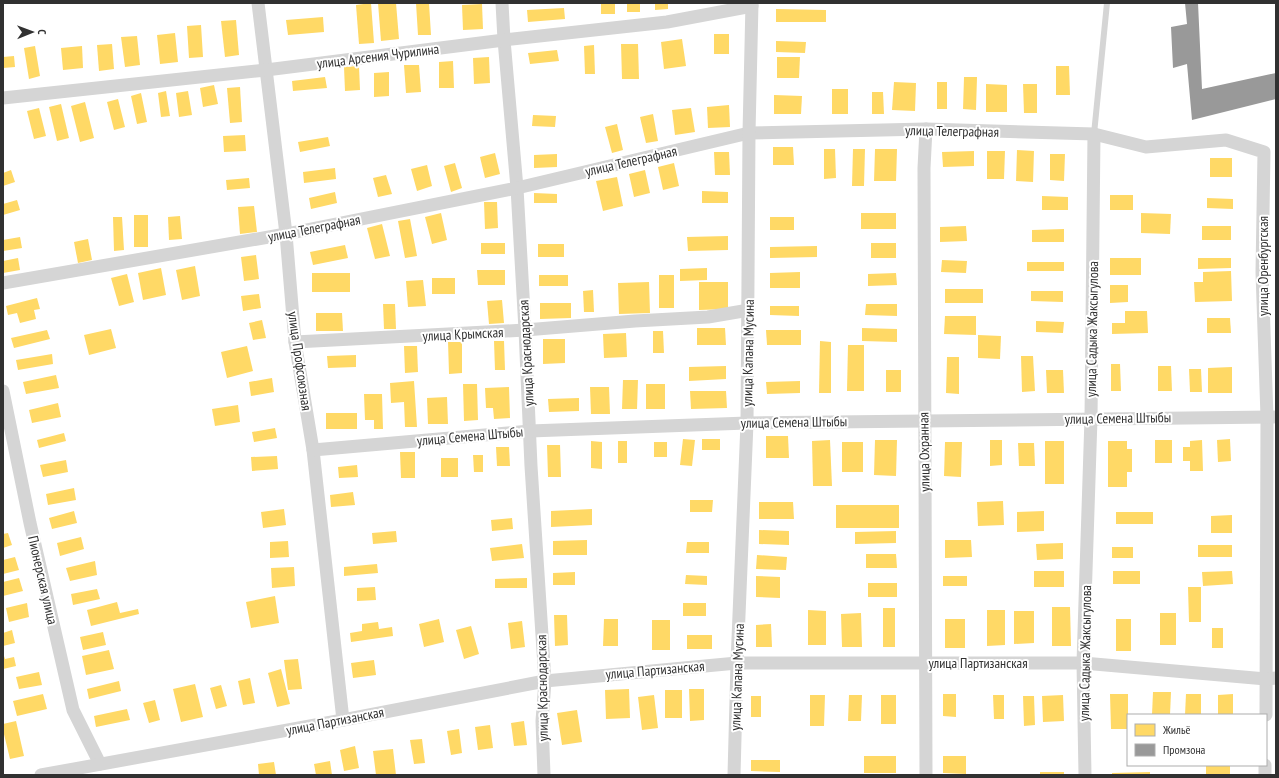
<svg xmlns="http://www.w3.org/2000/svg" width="1279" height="778" font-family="'PT Sans Narrow',sans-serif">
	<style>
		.homes { fill: #ffd966 }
		.industry { fill: #999 }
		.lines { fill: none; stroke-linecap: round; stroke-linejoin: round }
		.service { stroke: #d5d5d5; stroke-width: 6 }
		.minor { stroke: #d5d5d5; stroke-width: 13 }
		.labels { text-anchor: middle; stroke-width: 4; stroke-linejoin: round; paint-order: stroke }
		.street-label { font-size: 14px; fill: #313131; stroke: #fff }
	</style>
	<rect width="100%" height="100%" fill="#fff"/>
	<g class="homes">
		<path d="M371,3L374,43L359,44L356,5Z"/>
		<path d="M378,3H396L399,39L381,41Z"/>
		<path d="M416,3H429L431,35H418Z"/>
		<rect x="601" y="3" width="14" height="11"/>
		<rect x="627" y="3" width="13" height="9"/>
		<path d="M655,3H668V9L655,10Z"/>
		<path d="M482,4L483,29L463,30L462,5Z"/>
		<path d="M564,8L565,19L528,22L527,10Z"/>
		<path d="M776,9L826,10V22H776Z"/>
		<path d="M323,17L324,32L288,35L286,20Z"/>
		<path d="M236,20L239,55L225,57L221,21Z"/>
		<path d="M201,25L203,57L189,58L187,26Z"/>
		<path d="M175,33L178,62L160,64L157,35Z"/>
		<rect x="714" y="34" width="15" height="20"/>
		<path d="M137,36L140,65L125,67L121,37Z"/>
		<path d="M682,39L686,66L664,69L661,42Z"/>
		<path d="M776,41L806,42L805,53L776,52Z"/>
		<path d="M112,44L114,69L99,71L97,45Z"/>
		<path d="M621,44H638L639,79H622Z"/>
		<path d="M594,45L595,74H585L584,46Z"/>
		<path d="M35,46L40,76L29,79L24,48Z"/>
		<path d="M82,46L83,68L63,70L61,48Z"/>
		<path d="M557,50L559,61L530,64L528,53Z"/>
		<path d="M14,56L15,67L3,68V57Z"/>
		<path d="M489,57L490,83L474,84L473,58Z"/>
		<path d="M777,57H800L799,78H777Z"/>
		<path d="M453,61L454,88H439V62Z"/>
		<path d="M404,65H419L421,92L406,93Z"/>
		<path d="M359,66L360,90L345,91L344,67Z"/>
		<path d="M1056,66H1069L1070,95H1056Z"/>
		<path d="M389,72V96L374,97V73Z"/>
		<path d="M325,77L327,88L293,91L292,81Z"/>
		<path d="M964,77H977L976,110L963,109Z"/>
		<path d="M894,82L916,83L915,111L892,110Z"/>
		<rect x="937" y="82" width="10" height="27"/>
		<path d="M986,84L1007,85V112H986Z"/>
		<path d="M1023,84H1037V113H1024Z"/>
		<path d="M214,85L218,104L203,107L200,88Z"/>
		<path d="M240,87L242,122L230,123L227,88Z"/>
		<rect x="832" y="89" width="16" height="25"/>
		<path d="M166,91L170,116L161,117L158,93Z"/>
		<path d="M188,91L192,115L179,117L176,93Z"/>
		<path d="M872,92H883L884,114H872Z"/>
		<path d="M141,93L147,122L137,124L131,96Z"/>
		<path d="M774,95L802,96L801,114H774Z"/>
		<path d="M118,99L125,127L114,130L107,102Z"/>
		<path d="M85,102L94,138L80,142L71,106Z"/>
		<path d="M61,104L69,138L57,141L49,107Z"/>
		<path d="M729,105L730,127L708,128L707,107Z"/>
		<path d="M39,108L46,136L34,139L27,111Z"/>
		<path d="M691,108L695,132L675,135L672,110Z"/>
		<path d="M653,114L658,141L646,143L640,117Z"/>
		<path d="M533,115L556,116L555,127L532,126Z"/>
		<path d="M617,124L623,150L612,153L605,127Z"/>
		<path d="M245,135L246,151L224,152L223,136Z"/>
		<path d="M328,137L330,146L300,152L298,142Z"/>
		<path d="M773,147H793L794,165H773Z"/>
		<path d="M824,149H835L836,178L824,179Z"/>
		<path d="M853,149H865L864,186H852Z"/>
		<path d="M875,149H897L896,181H874Z"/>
		<path d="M1017,150L1034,151L1033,182L1016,181Z"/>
		<path d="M974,151V166L943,167L942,152Z"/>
		<path d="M987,151H1005L1004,179H987Z"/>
		<path d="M714,152H729L730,175H715Z"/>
		<path d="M495,153L500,174L485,178L480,157Z"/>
		<path d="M557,154V167L534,168V155Z"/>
		<path d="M1050,154H1065L1064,181L1050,180Z"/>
		<rect x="1210" y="158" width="22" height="19"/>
		<path d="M455,163L462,188L451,192L444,166Z"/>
		<path d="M674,163L679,186L663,190L658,167Z"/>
		<path d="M427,165L432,186L417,191L411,169Z"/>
		<path d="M335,168L336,179L304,183L303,172Z"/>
		<path d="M11,170L15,182L3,186V173Z"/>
		<path d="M645,170L650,193L634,197L629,174Z"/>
		<path d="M386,175L392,194L378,197L373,178Z"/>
		<path d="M617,177L623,206L603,211L596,181Z"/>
		<path d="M249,178L250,188L227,190L226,180Z"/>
		<path d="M702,191L728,192V203H702Z"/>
		<path d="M335,192L337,203L311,209L309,198Z"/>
		<path d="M534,193L557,194V203H534Z"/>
		<rect x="1110" y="195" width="23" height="15"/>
		<path d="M1042,196L1068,197V210H1042Z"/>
		<path d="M1207,198L1233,199V209L1207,208Z"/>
		<path d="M17,200L20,210L3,215V204Z"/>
		<path d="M484,202H497L498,228L485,229Z"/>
		<path d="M254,206L257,232L240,234L238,207Z"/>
		<path d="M441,213L447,240L432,244L425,217Z"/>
		<rect x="861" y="213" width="35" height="16"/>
		<path d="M1141,213L1171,214L1170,234L1141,233Z"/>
		<rect x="134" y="215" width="14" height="32"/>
		<path d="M180,216L182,239L169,240L168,217Z"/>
		<path d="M113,217H122L124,250L114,251Z"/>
		<rect x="770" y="217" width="24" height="13"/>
		<path d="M410,219L417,256L405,258L398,221Z"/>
		<path d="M382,224L390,256L375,259L367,228Z"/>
		<path d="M966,226L967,241L940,242V227Z"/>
		<rect x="1202" y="226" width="29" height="14"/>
		<path d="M1064,229V242H1032V230Z"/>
		<path d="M728,236V250L688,251L687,237Z"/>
		<path d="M20,237L22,248L3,251V240Z"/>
		<path d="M88,239L92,260L78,263L74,242Z"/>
		<rect x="481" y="243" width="24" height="11"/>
		<rect x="871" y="243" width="25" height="15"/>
		<rect x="538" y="244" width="26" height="13"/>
		<path d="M345,245L348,258L313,265L310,252Z"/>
		<path d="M817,246V257L770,258V247Z"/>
		<path d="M256,255L259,279L244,281L241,257Z"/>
		<path d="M18,258L20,270L3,273V261Z"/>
		<rect x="1110" y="258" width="31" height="17"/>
		<path d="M1198,258H1231V268L1198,269Z"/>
		<path d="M942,260L967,261L966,273L941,272Z"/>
		<rect x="1027" y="262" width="37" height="9"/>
		<path d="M195,266L200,296L182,300L176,270Z"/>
		<path d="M161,268L166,295L143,300L138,273Z"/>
		<path d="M707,268V280L680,281V269Z"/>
		<path d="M477,270H505V285H478Z"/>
		<path d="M1231,271L1232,301L1195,302L1194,282H1203V272Z"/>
		<path d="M800,272V288H770V273Z"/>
		<rect x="312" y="273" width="38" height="19"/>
		<path d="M896,273L897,285L868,286V274Z"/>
		<path d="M127,274L134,302L119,306L111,278Z"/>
		<rect x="539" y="275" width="29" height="11"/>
		<rect x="659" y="275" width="15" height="33"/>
		<rect x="432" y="278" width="23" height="16"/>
		<path d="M423,280L426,306L408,307L406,281Z"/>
		<path d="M649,282L650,313L619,314L618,283Z"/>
		<path d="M699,282H728V309L699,310Z"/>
		<path d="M1110,285H1128V302L1110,303Z"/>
		<rect x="945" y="289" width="38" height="14"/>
		<path d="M593,290L594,312H584L583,291Z"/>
		<path d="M1031,291H1063V302L1031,301Z"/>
		<path d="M259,294L261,308L243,311L241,296Z"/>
		<path d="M37,298L40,309L34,310L36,319L20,323L17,313L8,315L6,306Z"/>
		<path d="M502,300L504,323L489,324L487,301Z"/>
		<path d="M540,303H571V318L540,319Z"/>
		<path d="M383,304H395L396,329H384Z"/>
		<path d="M866,304H897V316L865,315Z"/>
		<path d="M770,306H799V316L770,315Z"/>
		<path d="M1125,311H1147L1148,333L1112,334V323H1125Z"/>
		<path d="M316,313H342L343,331H316Z"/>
		<path d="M945,316H976V335L944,334Z"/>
		<path d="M1207,318H1230L1231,333H1207Z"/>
		<path d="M262,320L266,338L253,340L249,323Z"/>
		<path d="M1036,321L1064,322L1063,333L1036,332Z"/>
		<path d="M697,328H725L726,345H697Z"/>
		<path d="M862,328L897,329V342L862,341Z"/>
		<path d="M111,329L116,348L89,355L84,335Z"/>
		<path d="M47,330L50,339L14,348L11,338Z"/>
		<path d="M766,330H801V345H767Z"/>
		<path d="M653,331H663L664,353H653Z"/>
		<path d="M626,333L627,357L604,358L603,334Z"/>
		<path d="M978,335L1001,336L1000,359L978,358Z"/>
		<path d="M543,339H565V363L543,364Z"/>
		<path d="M494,341H504L505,370H495Z"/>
		<path d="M820,341L831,342V393H819Z"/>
		<path d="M448,342H462V373L449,374Z"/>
		<path d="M848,345H864V391H847Z"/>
		<path d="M247,346L253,371L227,378L221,352Z"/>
		<path d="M404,346H417L418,372L405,373Z"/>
		<path d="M52,354L53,364L18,370L16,360Z"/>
		<path d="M356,355V367L328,368L327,356Z"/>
		<path d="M1021,356H1033L1035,391L1022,392Z"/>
		<path d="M947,357H959V394L946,393Z"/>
		<path d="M1111,364H1120L1121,391H1111Z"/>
		<path d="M726,366V379L689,381V367Z"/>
		<path d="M1158,366H1171L1172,391H1158Z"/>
		<path d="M1232,367V393H1208V368Z"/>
		<path d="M1189,369H1201L1202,392H1190Z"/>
		<rect x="886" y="370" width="15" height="22"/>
		<path d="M1046,370H1063L1064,393H1047Z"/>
		<path d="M56,375L59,388L26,394L23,382Z"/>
		<path d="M272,378L274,392L251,396L249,382Z"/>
		<path d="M623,380H638L637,409H622Z"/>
		<path d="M414,381L417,427H405L404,402L391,403L390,383Z"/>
		<path d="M800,381V393L767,394L766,382Z"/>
		<path d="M463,384H477L478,420L464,421Z"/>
		<rect x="646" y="384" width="19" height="25"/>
		<path d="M509,387L510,418L494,419L493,408H486L485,388Z"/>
		<path d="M590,387H609L610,414H591Z"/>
		<path d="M690,391H726L727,408L691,409Z"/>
		<path d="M364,394H382L383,429H374V420H365Z"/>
		<path d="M447,397L448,424H428L427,398Z"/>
		<path d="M579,398V411L549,412L548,399Z"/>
		<path d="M58,403L61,417L32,423L29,410Z"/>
		<path d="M238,405L240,422L215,426L212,409Z"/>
		<rect x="326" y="413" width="31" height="16"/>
		<path d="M275,428L277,438L254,442L252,432Z"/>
		<path d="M64,433L66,441L39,448L37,440Z"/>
		<path d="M766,436H788L789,458H766Z"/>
		<path d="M683,439L695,440L692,466L680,465Z"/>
		<rect x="702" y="439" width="18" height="11"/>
		<path d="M1230,439L1231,461L1218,462L1217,440Z"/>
		<path d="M830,440L832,486H813L812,441Z"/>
		<path d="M875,440H897L896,476L874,475Z"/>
		<path d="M990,440H1002V465L990,466Z"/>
		<rect x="1155" y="440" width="17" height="23"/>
		<path d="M1202,440L1203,471H1190V461H1183V447H1190V441Z"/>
		<path d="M591,441L602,442V469L591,468Z"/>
		<rect x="618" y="441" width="9" height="22"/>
		<rect x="1045" y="441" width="19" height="43"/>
		<path d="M1108,441H1127V449H1132V472H1127V487H1108Z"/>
		<rect x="654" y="442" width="13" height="15"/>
		<rect x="842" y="442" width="21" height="30"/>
		<path d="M945,442H962L961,477L944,476Z"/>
		<path d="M1018,443H1034L1035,466H1019Z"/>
		<path d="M547,445H560L561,477H548Z"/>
		<path d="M496,447H509L510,466H497Z"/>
		<path d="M400,452H415V478H401Z"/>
		<path d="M473,455H483V472H474Z"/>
		<path d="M277,456L278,469L252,471L251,457Z"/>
		<rect x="441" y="458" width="17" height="19"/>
		<path d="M66,460L68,472L43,477L40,465Z"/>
		<path d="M357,465L358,477L339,478L338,467Z"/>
		<path d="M74,488L76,500L48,505L46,494Z"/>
		<path d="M353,492L355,505L331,507L330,495Z"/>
		<path d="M690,500H713L712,512H690Z"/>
		<path d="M1003,501L1004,525L978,526L977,502Z"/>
		<path d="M759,502H793L794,519H759Z"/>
		<rect x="836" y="505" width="63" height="23"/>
		<path d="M284,509L286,525L263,528L261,512Z"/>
		<path d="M592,509V525L551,527V511Z"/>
		<path d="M74,511L77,523L52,529L49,518Z"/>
		<path d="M1044,511V531L1017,532V512Z"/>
		<rect x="1116" y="512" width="37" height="12"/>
		<path d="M1232,515V533H1211V516Z"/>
		<path d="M512,518L513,529L492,531L491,520Z"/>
		<path d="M759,530L789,531V545L759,544Z"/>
		<path d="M396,531L397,542L373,544L372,533Z"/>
		<path d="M896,531V543L855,544V532Z"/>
		<path d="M8,533L12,545L3,548V534Z"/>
		<path d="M81,537L84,549L60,556L57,543Z"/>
		<path d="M587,540V555H553V541Z"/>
		<path d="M945,540H971L972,557L945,558Z"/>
		<path d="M288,541L289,557L270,558V542Z"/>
		<path d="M687,542H709V553H686Z"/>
		<path d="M1063,543V559L1037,560L1036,544Z"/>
		<path d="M522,544L524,558L492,561L490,548Z"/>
		<rect x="1198" y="545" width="34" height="12"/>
		<rect x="1112" y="547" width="21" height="11"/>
		<path d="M866,554H896L897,568H866Z"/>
		<path d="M757,555L787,557L786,570L756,569Z"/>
		<path d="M15,557L19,570L3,574V560Z"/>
		<path d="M95,561L97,575L70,581L66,568Z"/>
		<path d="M377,564L378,573L344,576V567Z"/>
		<path d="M294,567L295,586L272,588L271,568Z"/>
		<rect x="1034" y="571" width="30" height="16"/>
		<rect x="1113" y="571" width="27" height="13"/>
		<path d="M1232,571L1233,584L1203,586L1202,572Z"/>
		<path d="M575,572V585H553V573Z"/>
		<path d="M686,575L707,576V585L685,584Z"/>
		<path d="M756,576L780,577V598L756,597Z"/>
		<rect x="943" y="576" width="24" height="10"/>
		<path d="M19,578L23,591L3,596V582Z"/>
		<path d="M527,578V588H495V579Z"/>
		<rect x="868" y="583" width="29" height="14"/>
		<path d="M375,587L376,600L357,601V588Z"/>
		<path d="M1188,587H1201V622H1189Z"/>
		<path d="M97,589L100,599L73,605L71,594Z"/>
		<path d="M275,596L279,623L251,628L246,602Z"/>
		<path d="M117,602L120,613L138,609L139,614L91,626L87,610Z"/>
		<path d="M27,603L29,617L9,622L6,608Z"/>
		<rect x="683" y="603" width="23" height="13"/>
		<path d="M1052,607H1070L1071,646H1052Z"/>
		<rect x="883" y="608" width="12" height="39"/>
		<path d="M808,610L826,611V645H808Z"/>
		<path d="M987,610H1005V645L987,646Z"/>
		<path d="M1014,611H1034V643L1014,644Z"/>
		<path d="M861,613L862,647H842L841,614Z"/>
		<rect x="1160" y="613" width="16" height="32"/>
		<path d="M554,615H567L568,645L555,646Z"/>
		<path d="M439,619L444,642L424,647L419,624Z"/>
		<path d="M604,619H618V646H603Z"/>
		<rect x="945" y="619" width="20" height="29"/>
		<rect x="1116" y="619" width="15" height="32"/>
		<rect x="652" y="620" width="18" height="30"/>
		<path d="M522,621L525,647L511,649L508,623Z"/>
		<path d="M378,622L379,629L392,627L393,636L351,642L350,633L362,631V624Z"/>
		<path d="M771,624L772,647H756V625Z"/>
		<path d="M471,626L479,654L464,659L456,630Z"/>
		<rect x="1212" y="628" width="11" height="20"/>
		<path d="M12,630L15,643L3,646V633Z"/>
		<path d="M103,632L106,645L83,650L80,637Z"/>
		<rect x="687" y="635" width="25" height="14"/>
		<path d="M109,650L114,669L86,675L82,656Z"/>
		<path d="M3,653L5,659L14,657L16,666L3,669Z"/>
		<path d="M298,659L302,689L288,690L284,660Z"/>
		<path d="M374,660L376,675L353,678L351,663Z"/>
		<path d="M281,669L290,704L277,707L268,673Z"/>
		<path d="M39,672L42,685L19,689L16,677Z"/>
		<path d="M250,678L255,703L243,705L238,681Z"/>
		<path d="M119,681L121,691L89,699L87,689Z"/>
		<path d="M195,684L203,717L181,722L173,689Z"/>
		<path d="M221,685L227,706L216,709L210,688Z"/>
		<path d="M629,689L630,718L606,719L605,690Z"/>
		<path d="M689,689H704V720L690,721Z"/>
		<rect x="665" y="690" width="17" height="28"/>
		<path d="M1153,692H1171L1170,715H1152Z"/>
		<path d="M43,694L47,709L17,716L13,701Z"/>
		<path d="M943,694H956V717L943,716Z"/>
		<path d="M1110,694H1128V729H1111Z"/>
		<path d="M1186,694H1201V715H1185Z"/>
		<path d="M1233,694V715H1218V695Z"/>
		<path d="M654,695L658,728L642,730L638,697Z"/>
		<path d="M810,695H825L824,726H810Z"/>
		<path d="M849,695H862L861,721H848Z"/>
		<rect x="881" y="695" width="15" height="29"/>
		<path d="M993,695H1004V719H994Z"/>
		<path d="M1063,695L1064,721L1043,722L1042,696Z"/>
		<rect x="751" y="696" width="10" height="21"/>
		<path d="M1023,696H1034L1035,725L1024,726Z"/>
		<path d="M155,700L160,720L149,723L143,703Z"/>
		<path d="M127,709L130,720L96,727L94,716Z"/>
		<path d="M577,710L582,742L562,745L557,713Z"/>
		<path d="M16,721L24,756L10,759L3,730V724Z"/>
		<path d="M524,721L527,745L514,746L511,723Z"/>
		<path d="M490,725L493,748L478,750L475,727Z"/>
		<path d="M459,729L462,753L451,755L447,731Z"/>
		<path d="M422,739L425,763L414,764L410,740Z"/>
		<path d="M355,746L359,768L344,771L340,750Z"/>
		<path d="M393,749L396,775H376L373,751Z"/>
		<rect x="864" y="756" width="32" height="17"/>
		<path d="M943,756H966V774L943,773Z"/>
		<path d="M751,760H780V772L751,771Z"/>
		<path d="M330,761L332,775H316L314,764Z"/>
		<path d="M274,762L276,775H259L258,764Z"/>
		<rect x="1206" y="766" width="24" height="9"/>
		<rect x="1040" y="772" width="24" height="3"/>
		<path d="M1150,772V775H1112V773Z"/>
	</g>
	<path class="industry" d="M1185,3H1198L1202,89L1276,73V99L1192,120L1187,64L1173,68L1171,27L1187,24Z"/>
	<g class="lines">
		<path class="service" d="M1094,134L1107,3"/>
		<g class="minor">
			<path d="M258,3L286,234L295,342L313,450L343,720"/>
			<path d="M502,3L504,40L517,188L525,330L531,466L545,681L542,721L544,775"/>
			<path d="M3,98L266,70L504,40L667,22L752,6"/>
			<path d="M926,129L924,168L926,775"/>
			<path d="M3,283L286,234L517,188L749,133L926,129L1094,134L1146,147L1226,140L1264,152L1262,272L1267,417L1266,715"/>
			<path d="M295,342L525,330L635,321L708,317L749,310"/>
			<path d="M3,391L30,523L73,710L100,764"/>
			<path d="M313,450L530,431L747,423L1274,417"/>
			<path d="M41,775L343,720L545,681L737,663H1083L1266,679L1276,678"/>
			<path d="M734,775L737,663L747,423L749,133L752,3"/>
			<path d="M1085,775L1083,663L1091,418L1094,134"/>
			<path d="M1265,775V765"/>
		</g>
	</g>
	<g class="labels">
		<g class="street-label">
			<text transform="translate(378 56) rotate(-7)" y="5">улица Арсения Чурилина</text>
			<text transform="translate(952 131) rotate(1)" y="5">улица Телеграфная</text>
			<text transform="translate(631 161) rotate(-13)" y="5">улица Телеграфная</text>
			<text transform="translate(314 228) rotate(-11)" y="5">улица Телеграфная</text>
			<text transform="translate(1263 266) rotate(-90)" y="5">улица Оренбургская</text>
			<text transform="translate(1092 329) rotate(-89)" y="5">улица Садыка Жаксыгулова</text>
			<text transform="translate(463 334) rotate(-3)" y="5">улица Крымская</text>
			<text transform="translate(526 353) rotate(-93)" y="5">улица Краснодарская</text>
			<text transform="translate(748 353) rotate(-89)" y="5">улица Капана Мусина</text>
			<text transform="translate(300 361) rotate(82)" y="5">улица Профсоюзная</text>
			<text transform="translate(1118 418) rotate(-1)" y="5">улица Семена Штыбы</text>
			<text transform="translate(794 422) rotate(-1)" y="5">улица Семена Штыбы</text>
			<text transform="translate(470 436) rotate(-5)" y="5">улица Семена Штыбы</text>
			<text transform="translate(924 452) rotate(-91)" y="5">улица Охранная</text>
			<text transform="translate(43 580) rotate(77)" y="5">Пионерская улица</text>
			<text transform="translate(1085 653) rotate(-89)" y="5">улица Садыка Жаксыгулова</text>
			<text x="978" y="668">улица Партизанская</text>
			<text transform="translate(655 670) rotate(-5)" y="5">улица Партизанская</text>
			<text transform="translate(737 677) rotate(-88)" y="5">улица Капана Мусина</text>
			<text transform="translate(542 688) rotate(-91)" y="5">улица Краснодарская</text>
			<text transform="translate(335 721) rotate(-11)" y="5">улица Партизанская</text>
		</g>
	</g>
	<rect width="1279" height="778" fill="none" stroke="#313131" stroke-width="8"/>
	<rect x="1127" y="714" width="140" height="52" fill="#ffffff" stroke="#adadad"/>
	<rect x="1135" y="724" width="20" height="12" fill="#ffd966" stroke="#adadad"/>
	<text x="1163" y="734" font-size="12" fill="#313131">Жильё</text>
	<rect x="1135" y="744" width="20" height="12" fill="#999999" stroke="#adadad"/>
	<text x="1163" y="754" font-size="12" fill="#313131">Промзона</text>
	<g transform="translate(32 32) rotate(89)" stroke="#ffffff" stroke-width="3" paint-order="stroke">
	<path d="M0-3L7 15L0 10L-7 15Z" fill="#313131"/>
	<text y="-6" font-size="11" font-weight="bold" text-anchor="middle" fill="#313131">С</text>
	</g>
</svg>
